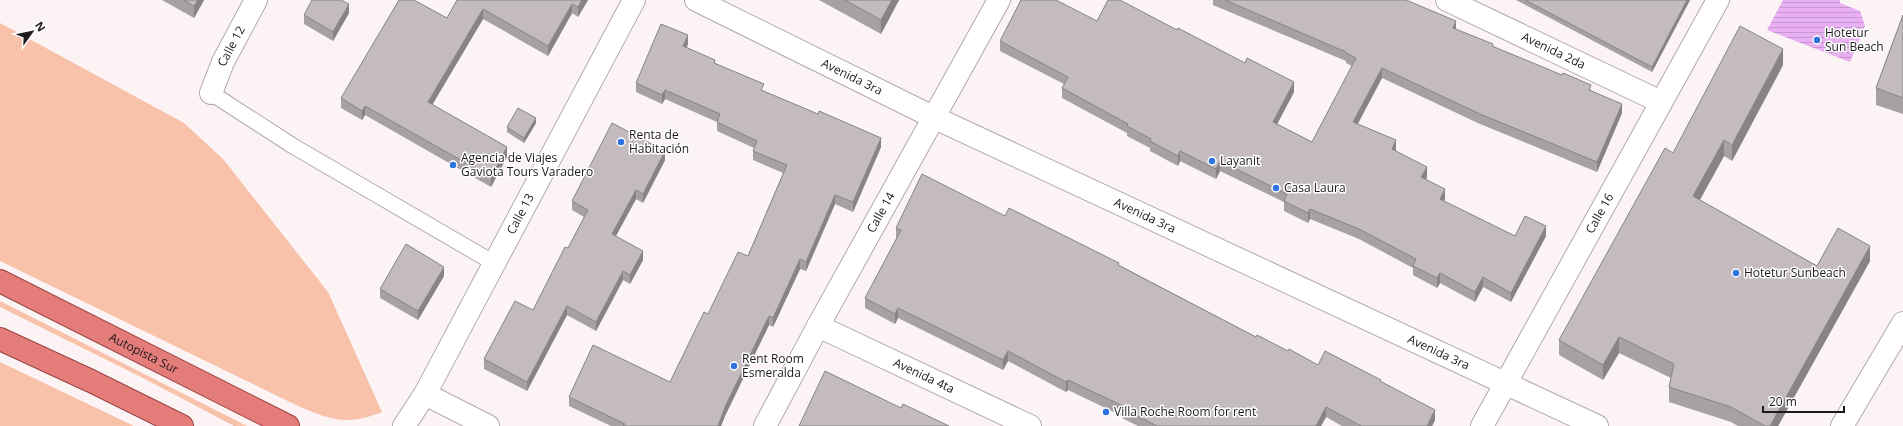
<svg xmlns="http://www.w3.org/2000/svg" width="1903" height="426" font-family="'Open Sans',sans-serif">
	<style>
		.grass { fill: #f8c1a9 }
		.water { fill: url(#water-rules) }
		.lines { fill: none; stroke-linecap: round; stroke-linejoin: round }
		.service-casing { stroke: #b1a9ab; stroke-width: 17 }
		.minor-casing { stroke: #b1a9ab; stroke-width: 24 }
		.tertiary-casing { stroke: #b1a9ab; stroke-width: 24 }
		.trunk-casing { stroke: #9a4443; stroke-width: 24 }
		.service { stroke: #fff; stroke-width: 15 }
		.minor { stroke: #fff; stroke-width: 22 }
		.tertiary { stroke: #fff; stroke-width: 22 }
		.trunk { stroke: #e47c7a; stroke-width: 22 }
		.wall { fill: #a8a1a4 }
		.shaded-wall { fill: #888386 }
		.building { fill: #c3bbbf; stroke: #888386 }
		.poi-dot { fill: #2e74e1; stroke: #fff; stroke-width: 1.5 }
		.labels { text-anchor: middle; stroke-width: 3; stroke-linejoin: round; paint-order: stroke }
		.poi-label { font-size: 12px; fill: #1d1a1b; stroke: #fff; text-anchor: start }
		.street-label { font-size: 12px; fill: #1d1a1b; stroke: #fff }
	</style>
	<defs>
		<pattern id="water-rules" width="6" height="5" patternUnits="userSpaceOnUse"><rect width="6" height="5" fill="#e8aff2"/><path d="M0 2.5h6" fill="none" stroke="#c796cf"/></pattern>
	</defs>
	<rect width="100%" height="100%" fill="#fcf3f5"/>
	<g class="grass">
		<path d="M0,23L184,123L223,159L328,292L382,412C347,426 331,420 298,406L0,261Z"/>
		<path d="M0,301L247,426H234L143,378L0,307Z"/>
		<path d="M0,362L134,426H0Z"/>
	</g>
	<path class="water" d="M1783,0H1840V3L1860,11L1865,26L1850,62L1767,30Z"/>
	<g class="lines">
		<g class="service-casing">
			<path id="service" d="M211,93L293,146L494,263"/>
		</g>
		<g class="minor-casing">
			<g id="minor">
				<path id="s1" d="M696,0L933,117L1597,426"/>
				<path id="s2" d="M1447,0L1661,102"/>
				<path id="s3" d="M211,93L223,62L256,0"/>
				<path id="s4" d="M818,326L1030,426"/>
				<path d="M425,394L488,426"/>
				<path id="s5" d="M404,426L425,394L634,0"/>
				<path id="s6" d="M765,426L818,326L999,0"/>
				<path id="s7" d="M1482,426L1718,0"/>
			</g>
		</g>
		<g class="tertiary-casing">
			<path id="tertiary" d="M1842,426L1903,323"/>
		</g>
		<g class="trunk-casing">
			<g id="trunk">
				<path id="s8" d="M0,281L288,426"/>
				<path d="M0,339L91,381L182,426"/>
			</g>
		</g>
		<use href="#service" class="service"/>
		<use href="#minor" class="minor"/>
		<use href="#tertiary" class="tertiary"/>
		<use href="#trunk" class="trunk"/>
	</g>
	<g class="wall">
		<path d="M162,0H204L194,18Z"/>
		<path d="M457,0H588L578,17L572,13L548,56L483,19L432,105L507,157L491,187L365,115L362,120L341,108V98L447,18Z"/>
		<path d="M819,0H899L881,34Z"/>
		<path d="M1213,0H1406L1456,29L1493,47L1591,90L1622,113L1597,172L1480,124L1382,78L1358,124L1396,150V151L1427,177L1426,179L1445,199L1444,201L1515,236H1546L1511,302L1483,287L1475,302L1440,283L1437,288L1413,275V268L1359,239L1310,219L1308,223L1284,211V202L1220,171L1216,179L1180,161L1178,166L1150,151V148L1127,136V133L1062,98V88L1064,84L1000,51V41L1097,21L1294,92L1277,124L1312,142L1352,66L1346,63V61L1213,5Z"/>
		<path d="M1516,0H1690L1652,72Z"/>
		<path d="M349,13L333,41L304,24V15Z"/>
		<path d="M1903,15V114L1876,105V88Z"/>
		<path d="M688,44L687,47L764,91L881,147L853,212L835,204L806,271L800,269L773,327L769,325L725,416L721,426H611L569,406V397L670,382L708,314L748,256L783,173L753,160V151L754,148L717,131V122L665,99L662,104L636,92V83Z"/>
		<path d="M1783,65L1732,161L1724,156L1700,200L1817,266L1870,261L1778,426H1738L1731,422L1669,402V387L1671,378L1619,353L1603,380L1559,355V340L1673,153Z"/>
		<path d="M536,123L524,143L507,132V127Z"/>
		<path d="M665,160L643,203L636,199L616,236L643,260L630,284L623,280L596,331L567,315L527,391L484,369V359L533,310L568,248L584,217L572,210V201Z"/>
		<path d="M1005,216L1119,265L1256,337L1318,365L1381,382L1435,420L1432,426H1342L1326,417L1321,426H1138L1122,418V416L1068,390L1066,392L1008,361L1003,370L898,318L895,324L865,308V298L897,238L896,237V228Z"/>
		<path d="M444,276L418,320L380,298V289Z"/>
	</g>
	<g class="shaded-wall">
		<path d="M198,0H204L194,18V6Z"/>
		<path d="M582,0H588L578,17V7Z"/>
		<path d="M892,0H899L881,34V20Z"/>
		<path d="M1687,0H1690L1652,72V67Z"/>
		<path d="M349,4V13L333,41V32Z"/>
		<path d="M572,4V13L548,56V46Z"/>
		<path d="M483,9V19L428,112V102Z"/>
		<path d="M1456,21V31L1453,28Z"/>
		<path d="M688,35V44L683,55V46Z"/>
		<path d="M1783,49V65L1732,161V145Z"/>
		<path d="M1382,68V78L1353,132V122Z"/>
		<path d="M1294,82V92L1273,132V122Z"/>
		<path d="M665,90V99L662,104V95Z"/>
		<path d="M1622,104V113L1597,172V162Z"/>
		<path d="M365,106V115L362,120V111Z"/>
		<path d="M536,118V123L524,143V138Z"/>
		<path d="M881,138V147L853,212V202Z"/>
		<path d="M1396,140V150L1392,159V149Z"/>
		<path d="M1724,140V156L1693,212V196Z"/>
		<path d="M507,147V157L491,187V177Z"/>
		<path d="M665,151V160L643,203V194Z"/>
		<path d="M1180,151V161L1178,166V156Z"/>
		<path d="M1220,161V171L1216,179V169Z"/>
		<path d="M1427,167V177L1421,187V177Z"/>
		<path d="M1445,189V199L1440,209V199Z"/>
		<path d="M636,190V199L612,243V234Z"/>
		<path d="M835,195V204L806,271V262Z"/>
		<path d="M1310,209V219L1308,223V213Z"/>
		<path d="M1546,226V236L1511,302V293Z"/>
		<path d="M1870,246V261L1778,426H1770Z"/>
		<path d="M643,251V260L630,284V275Z"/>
		<path d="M800,259V269L773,327V318Z"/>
		<path d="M444,267V276L418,320V311Z"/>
		<path d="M623,271V280L596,331V322Z"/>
		<path d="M1440,273V283L1437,288V278Z"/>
		<path d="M1483,277V287L1475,302V292Z"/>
		<path d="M567,306V315L527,391V382Z"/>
		<path d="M898,308V318L895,324V314Z"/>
		<path d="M769,316V325L725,416L721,426H718L725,407Z"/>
		<path d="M1619,337V353L1603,380V365Z"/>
		<path d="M1008,351V361L1003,370V360Z"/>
		<path d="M1068,380V390L1066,392V382Z"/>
		<path d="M1326,407V417L1321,426H1316Z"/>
		<path d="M1435,410V420L1432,426H1427Z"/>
	</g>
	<g class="building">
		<path d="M184,0H198L194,6Z"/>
		<path d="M312,0H341L349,4L333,32L304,15Z"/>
		<path d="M399,0H414L447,18L457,0H582L578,7L572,4L548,46L483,9L428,102L507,147L491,177L365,106L362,111L341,98Z"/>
		<path d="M845,0H892L881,20Z"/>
		<path d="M1021,0H1056L1097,21L1108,0H1120L1177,30L1178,28L1245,63L1247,58L1294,82L1273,122L1312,142L1356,58L1346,53V52L1225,0H1406L1456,21L1453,28L1493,44L1492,46L1562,75L1563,73L1591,85L1589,90L1622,104L1597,162L1480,114L1382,68L1353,122L1396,140L1392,149L1427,167L1421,177L1445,189L1440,199L1515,236L1525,216L1546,226L1511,293L1483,277L1475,292L1440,273L1437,278L1413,266L1416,259L1359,229L1310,209L1308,213L1284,201L1287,194L1220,161L1216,169L1180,151L1178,156L1150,141L1151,139L1127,126L1128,124L1062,88L1068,77L1000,41Z"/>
		<path d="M1525,0H1687L1652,67Z"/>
		<path d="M1903,15V98L1876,88Z"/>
		<path d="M661,24L688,35L683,46L715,60L714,63L764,84L761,90L818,114L819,111L881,138L853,202L835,195L806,262L800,259L773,318L769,316L725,407L718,426H623L625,424L569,397L593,345L670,382L704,312L708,314L738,252L748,256L787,165L753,151L757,141L717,122L720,114L665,90L662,95L636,83Z"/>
		<path d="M1740,26L1783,49L1732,145L1724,140L1693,196L1817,266L1838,228L1870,246L1770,426H1765L1731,407L1669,387L1674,364L1619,337L1603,365L1559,340L1665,148L1673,153Z"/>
		<path d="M518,108L536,118L524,138L507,127Z"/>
		<path d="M612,123L665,151L643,194L636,190L612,234L643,251L630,275L623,271L596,322L567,306L527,382L484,359L515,301L533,310L565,247L568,248L588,210L572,201Z"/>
		<path d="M922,174L1005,216L1009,208L1119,263L1118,265L1256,337L1257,335L1288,351L1289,349L1318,365L1325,351L1381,380L1380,381L1435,410L1427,426H1361L1326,407L1316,426H1157L1122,408L1123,406L1068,380L1066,382L1008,351L1003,360L898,308L895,314L865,298L901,230L896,228Z"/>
		<path d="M406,244L444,267L418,311L380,289Z"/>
		<path d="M825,371L901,408L903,404L949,426H799Z"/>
	</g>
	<g class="poi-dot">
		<circle cx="1817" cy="40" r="4"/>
		<circle cx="621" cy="142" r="4"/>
		<circle cx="1212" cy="161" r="4"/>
		<circle cx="453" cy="165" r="4"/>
		<circle cx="1276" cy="188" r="4"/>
		<circle cx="1736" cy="273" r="4"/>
		<circle cx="734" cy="366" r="4"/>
		<circle cx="1106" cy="412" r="4"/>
	</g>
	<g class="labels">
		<g class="poi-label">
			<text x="1825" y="37">Hotetur<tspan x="1825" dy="14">Sun Beach</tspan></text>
			<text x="629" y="139">Renta de<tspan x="629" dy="14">Habitación</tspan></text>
			<text x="461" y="162">Agencia de Viajes<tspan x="461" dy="14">Gaviota Tours Varadero</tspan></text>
			<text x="1220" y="165">Layanit</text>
			<text x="1284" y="192">Casa Laura</text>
			<text x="1744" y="277">Hotetur Sunbeach</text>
			<text x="742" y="363">Rent Room<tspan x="742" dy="14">Esmeralda</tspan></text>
			<text x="1114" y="416">Villa Roche Room for rent</text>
		</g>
		<g class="street-label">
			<text dy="4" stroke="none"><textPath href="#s3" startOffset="51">Calle 12</textPath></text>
			<text dy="4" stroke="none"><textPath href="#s2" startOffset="118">Avenida 2da</textPath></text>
			<text dy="4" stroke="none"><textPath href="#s1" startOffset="174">Avenida 3ra</textPath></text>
			<text dy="4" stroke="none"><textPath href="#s6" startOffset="243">Calle 14</textPath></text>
			<text dy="4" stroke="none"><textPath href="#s5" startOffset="242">Calle 13</textPath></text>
			<text dy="4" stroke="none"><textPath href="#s7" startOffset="243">Calle 16</textPath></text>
			<text dy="4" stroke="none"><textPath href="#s1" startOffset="498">Avenida 3ra</textPath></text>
			<text dy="4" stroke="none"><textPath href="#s1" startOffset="822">Avenida 3ra</textPath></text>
			<text dy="4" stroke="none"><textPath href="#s8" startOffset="161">Autopista Sur</textPath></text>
			<text dy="4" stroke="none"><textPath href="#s4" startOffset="117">Avenida 4ta</textPath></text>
		</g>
	</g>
	<g transform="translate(32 32) rotate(57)" stroke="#ffffff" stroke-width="3" paint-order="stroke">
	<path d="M0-3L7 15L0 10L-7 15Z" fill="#1d1a1b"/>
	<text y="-6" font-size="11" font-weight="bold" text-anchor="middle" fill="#1d1a1b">N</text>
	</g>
	<path d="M1763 406v6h81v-6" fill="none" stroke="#1d1a1b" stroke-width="2"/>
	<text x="1769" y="406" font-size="12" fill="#1d1a1b" stroke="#ffffff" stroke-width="3" paint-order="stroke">20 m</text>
</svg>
